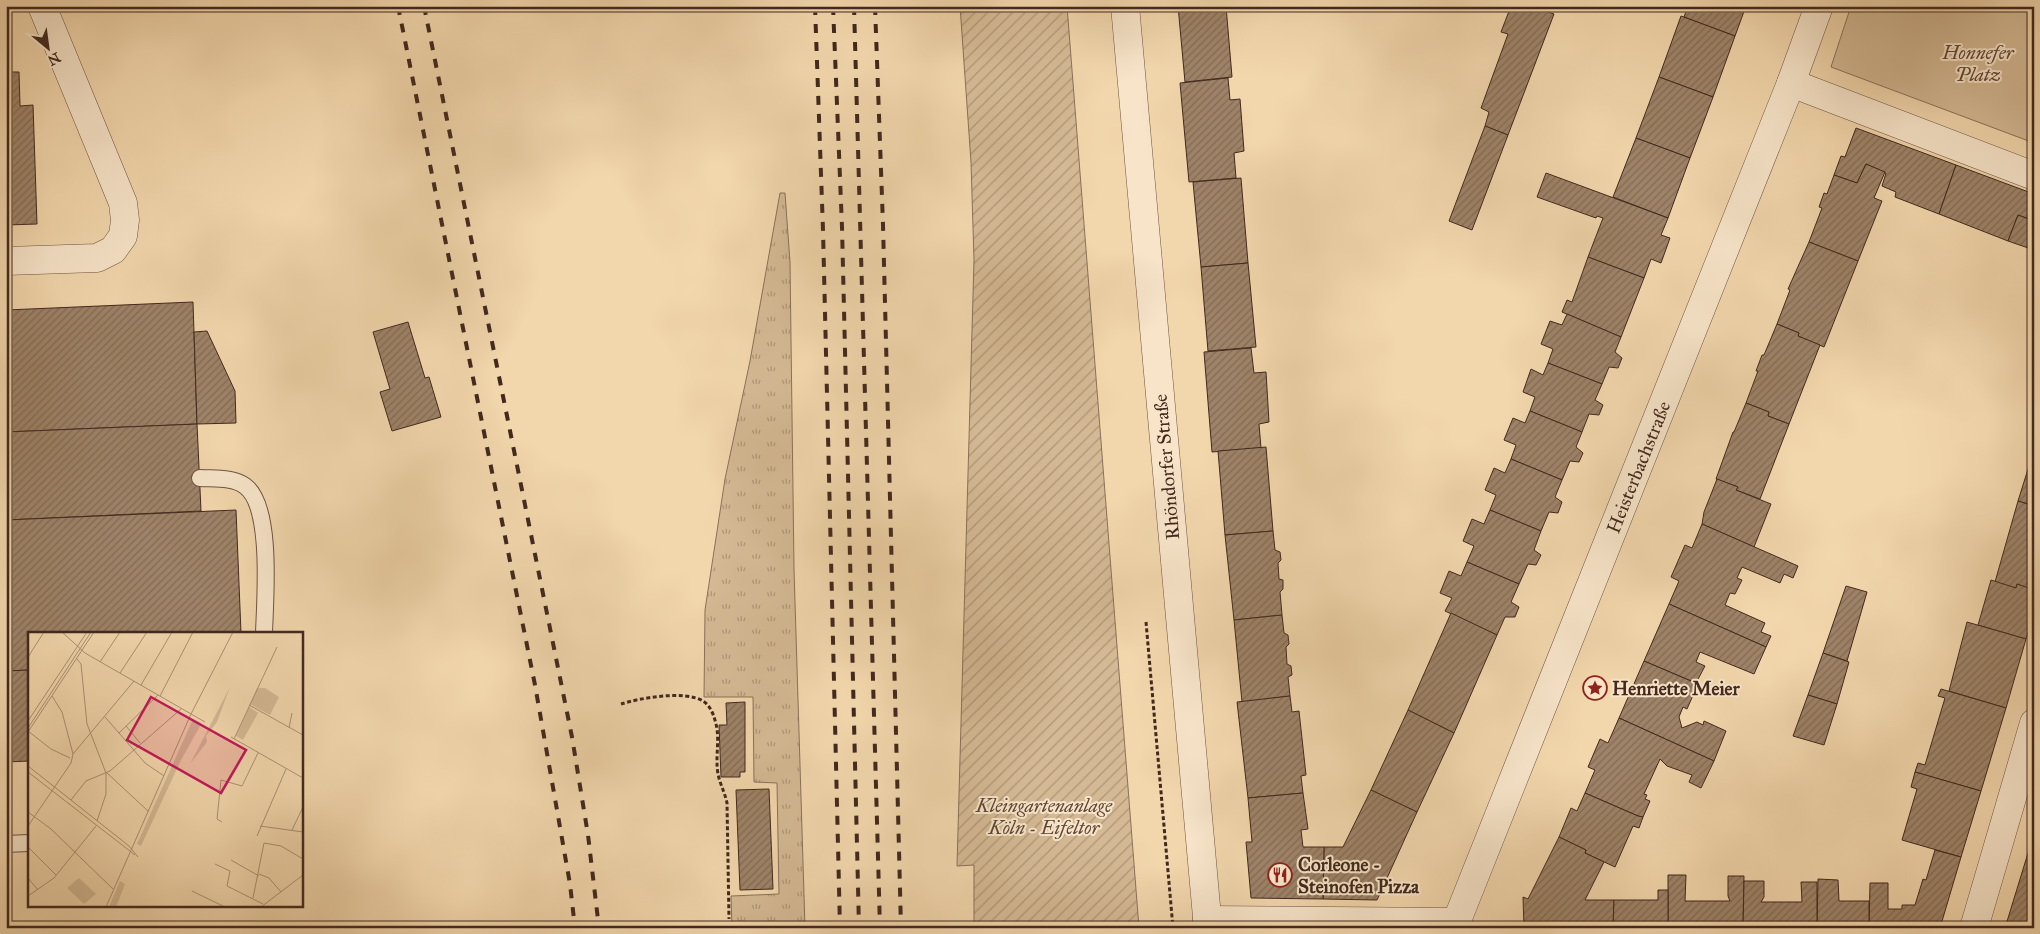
<svg xmlns="http://www.w3.org/2000/svg" width="2040" height="934" font-family="'IM FELL Great Primer',serif">
	<style>
		.grass { fill: url(#grass-tufts); stroke: #8b7159 }
		.park { fill: #d4b994; stroke: #8b7159 }
		.garden { fill: url(#garden-furrows); stroke: #8b7159 }
		.building { fill: url(#building-hatch); stroke: #42291e }
		.lines { fill: none; stroke-linecap: round; stroke-linejoin: round }
		.service-casing { stroke: #6e5442; stroke-width: 18 }
		.minor-casing { stroke: #6e5442; stroke-width: 29 }
		.tertiary-casing { stroke: #6e5442; stroke-width: 29 }
		.path { stroke: #42291e; stroke-width: 3; stroke-dasharray: 4 2.5; stroke-linecap: butt }
		.service { stroke: #f7e4c9; stroke-width: 16 }
		.minor { stroke: #f7e4c9; stroke-width: 28 }
		.tertiary { stroke: #f7e4c9; stroke-width: 28 }
		.rail { stroke: #42291e; stroke-width: 4; stroke-dasharray: 9 9; stroke-linecap: butt }
		.labels { text-anchor: middle; stroke-width: 4; stroke-linejoin: round; paint-order: stroke }
		.park-label { font-size: 19px; font-style: italic; fill: #5f4636; stroke: #f7e4c9 }
		.street-label { font-size: 19px; fill: #42291e; stroke: #f7e4c9 }
		.poi-label { font-size: 19px; font-weight: bold; fill: #42291e; stroke: #f7e4c9; text-anchor: start }
		.inset-road { fill: none; stroke: #ac9173; stroke-width: 1 }
		.view { fill: #c2185b; fill-opacity: 0.15; stroke: #c2185b; stroke-width: 2.5 }
		.inset-edge { fill: none; stroke: #42291e; stroke-width: 2.5 }
	</style>
	<defs>
		<pattern id="grass-tufts" width="24" height="20" patternUnits="userSpaceOnUse" patternTransform="scale(1.25)"><rect width="24" height="20" fill="#d4b994"/><path d="M3 7l-1-3M5 7V3M7 7l1-3M15 17l-1-3M17 17v-4M19 17l1-3" fill="none" stroke="#ae9678"/></pattern>
		<pattern id="garden-furrows" width="10" height="10" patternUnits="userSpaceOnUse" patternTransform="scale(1.25)"><rect width="10" height="10" fill="#d4b994"/><path d="M-1 1l2-2M0 10L10 0M9 11l2-2" fill="none" stroke="#ae9678"/></pattern>
		<pattern id="building-hatch" width="6" height="6" patternUnits="userSpaceOnUse" patternTransform="scale(1.25)"><rect width="6" height="6" fill="#9e8368"/><path d="M-1 1l2-2M0 6l6-6M5 7l2-2" fill="none" stroke="#826b55"/></pattern>
	</defs>
	<rect width="100%" height="100%" fill="#f2d6ac"/>
	<filter id="stains"><feTurbulence type="fractalNoise" baseFrequency=".004" numOctaves="4"/><feColorMatrix values="0 0 0 0 .2 0 0 0 0 .09 0 0 0 0 .02 0 0 0 .5 -.17"/></filter>
	<radialGradient id="worn" r=".72"><stop offset=".6" stop-color="#630" stop-opacity="0"/><stop offset="1" stop-color="#630" stop-opacity=".3"/></radialGradient>
	<path class="grass" d="M780,193H785L790,262L794,569L805,928H732L731,896L779,894L777,783L754,782L753,697H704L705,610L725,479L750,361Z"/>
	<path class="park" d="M1851,6H2034V143L1831,67Z"/>
	<path class="garden" d="M960,6H1067L1139,928H974V865L957,866L974,260L971,162Z"/>
	<g class="building">
		<path d="M1178,6H1226L1232,77L1185,82Z"/>
		<path d="M1511,6H1530L1554,14L1508,135L1485,126L1489,112L1481,108L1508,34L1501,32Z"/>
		<path d="M1688,6H1746L1735,36L1684,17Z"/>
		<path d="M1681,16L1735,36L1713,97L1659,77Z"/>
		<path d="M6,72H19L20,106L33,105L37,224L6,225Z"/>
		<path d="M1659,77L1713,97L1690,158L1636,138Z"/>
		<path d="M1228,78L1230,100L1240,99L1244,151L1234,153L1236,178L1189,182L1180,83Z"/>
		<path d="M1485,126L1508,135L1472,230L1449,221Z"/>
		<path d="M1856,128L1956,165L1939,214L1895,197L1896,192L1882,186L1886,173L1866,164L1857,183L1834,175L1841,156L1845,157Z"/>
		<path d="M1636,138L1690,158L1668,218L1613,197Z"/>
		<path d="M1866,164L1885,172L1874,198L1882,201L1858,261L1809,242L1822,208L1819,207L1824,193L1827,194L1834,175L1857,183Z"/>
		<path d="M1956,165L2034,194V221L2018,215L2008,241L1939,214Z"/>
		<path d="M1546,173L1668,218L1661,235L1670,238L1661,263L1651,259L1644,278L1588,257L1603,218L1597,216L1596,218L1537,197Z"/>
		<path d="M1241,178L1248,263L1201,267L1193,182Z"/>
		<path d="M2018,215L2034,221V250L2008,241Z"/>
		<path d="M1809,242L1858,261L1824,347L1798,336L1799,333L1777,324L1790,290L1788,289Z"/>
		<path d="M1588,257L1644,278L1621,337L1562,312L1567,300L1572,302Z"/>
		<path d="M1248,263L1256,347L1208,351L1201,267Z"/>
		<path d="M193,302L197,424L6,432V310Z"/>
		<path d="M1567,314L1621,337L1615,352L1622,358L1618,368L1609,367L1602,384L1548,363L1553,349L1541,344L1550,321L1562,325Z"/>
		<path d="M408,322L425,378L429,377L441,417L392,431L380,392L390,389L373,332Z"/>
		<path d="M1777,324L1799,333L1798,336L1820,345L1789,424L1768,416L1769,412L1746,403L1758,371H1756L1762,355H1764Z"/>
		<path d="M207,331L235,391L236,423L197,424L194,332Z"/>
		<path d="M1251,348L1254,373L1266,372L1269,422L1259,424L1261,448L1212,452L1204,352Z"/>
		<path d="M1548,363L1602,384L1595,400L1603,405L1599,415L1589,414L1582,432L1530,411L1535,397L1523,392L1531,369L1543,375Z"/>
		<path d="M1746,403L1769,412L1768,416L1789,424L1760,499L1736,490L1738,487L1716,479L1733,432H1734Z"/>
		<path d="M1530,411L1582,432L1576,447L1583,453L1579,462L1570,461L1562,480L1511,459L1516,445L1504,440L1513,418L1525,423Z"/>
		<path d="M197,424L201,511L6,520V432Z"/>
		<path d="M1266,447L1273,531L1225,535L1218,451Z"/>
		<path d="M2034,450V506L2018,501Z"/>
		<path d="M1511,459L1562,480L1555,497L1562,502L1558,513L1549,512L1541,531L1490,510L1496,495L1485,490L1494,468L1505,473Z"/>
		<path d="M1717,479L1738,487L1736,490L1771,504L1754,547L1702,524L1704,512Z"/>
		<path d="M2018,501L2034,506V590L2017,584L2016,588L1995,582Z"/>
		<path d="M236,510L241,633H29V670L6,671V520Z"/>
		<path d="M1490,510L1541,531L1534,550L1541,555L1536,565L1528,564L1519,584L1467,562L1474,546L1463,541L1472,519L1484,524Z"/>
		<path d="M1702,524L1798,566L1793,578L1784,574L1780,583L1742,567L1737,578L1742,580L1735,594L1730,593L1725,605L1765,623L1761,632L1771,636L1766,647L1669,604L1679,581L1671,577L1685,545L1692,548Z"/>
		<path d="M1273,531L1275,550L1280,552L1281,560L1278,563L1279,579L1283,580V589L1280,592L1282,615L1234,620L1225,535Z"/>
		<path d="M1467,562L1519,584L1511,602L1519,607L1515,617H1505L1497,635L1445,611L1452,598L1440,593L1449,571L1461,576Z"/>
		<path d="M1991,580L2016,588L2017,584L2034,590V614L2026,639L1978,625Z"/>
		<path d="M1846,586L1867,592L1847,661L1823,653Z"/>
		<path d="M1669,604L1766,647L1754,674L1700,652L1696,662L1705,666L1696,683L1644,661Z"/>
		<path d="M1451,613L1497,635L1454,733L1408,710Z"/>
		<path d="M1282,615L1284,633L1288,635L1289,644L1286,647L1287,664L1291,666L1292,675L1288,677L1290,696L1242,702L1234,620Z"/>
		<path d="M1967,622L2026,639L2006,708L1949,691Z"/>
		<path d="M1823,653L1849,662L1837,704L1808,695Z"/>
		<path d="M1644,661L1698,684L1687,709L1683,707L1679,717L1682,728L1697,722L1703,725L1704,721L1726,731L1714,761L1619,718Z"/>
		<path d="M29,670V761L6,762V671Z"/>
		<path d="M1941,689L2006,708L1981,791L1915,772L1918,763L1925,765L1945,698L1938,696Z"/>
		<path d="M1808,695L1837,704L1824,745L1793,736Z"/>
		<path d="M1290,696L1292,712L1299,711L1306,775L1301,776L1303,793L1248,798L1237,702Z"/>
		<path d="M745,702V772H740V777H721L719,725H727L726,703Z"/>
		<path d="M1408,710L1454,733L1417,812L1371,790Z"/>
		<path d="M1619,718L1714,761L1701,788L1689,782L1692,775L1667,766L1660,759L1644,794L1647,795L1645,799L1650,801L1643,817L1638,816L1585,793L1595,770L1588,767L1600,739L1608,743Z"/>
		<path d="M1915,772L1981,791L1961,857L1902,840L1917,789L1911,787Z"/>
		<path d="M769,789L773,889L740,890L736,790Z"/>
		<path d="M1371,790L1417,812L1377,900L1323,899L1324,847H1343Z"/>
		<path d="M1303,793L1308,829L1301,830L1303,847H1324L1323,899L1251,898L1246,842H1252L1248,798Z"/>
		<path d="M1585,793L1638,816L1643,817L1639,828L1633,826L1615,867L1585,853L1586,850L1559,837L1571,808L1577,811Z"/>
		<path d="M1559,837L1586,850L1585,853L1604,862L1585,900H1614L1613,928H1524L1523,897L1528,899Z"/>
		<path d="M2032,840H2034V928H2005Z"/>
		<path d="M1935,850L1961,857L1940,928H1869L1870,883H1888V909H1902V905H1915L1923,879L1926,880Z"/>
		<path d="M1668,875H1686L1685,901H1730L1728,896V876H1744L1743,928H1668Z"/>
		<path d="M1818,879L1838,880L1839,901H1869V928H1817Z"/>
		<path d="M1744,881H1764V897L1761,902H1802L1801,882H1817V928H1743Z"/>
		<path d="M1658,890H1668V928H1613L1614,900H1658Z"/>
	</g>
	<g class="lines">
		<g class="service-casing">
			<g id="service">
				<path d="M200,478C214,479 233,477 245,486C273,506 265,600 264,633"/>
				<path d="M6,844L29,843"/>
			</g>
		</g>
		<g class="minor-casing">
			<g id="minor">
				<path d="M1791,83L2034,176"/>
				<path d="M6,261L97,258L113,250L123,236L125,220L123,203L42,6"/>
				<path d="M1207,920L1456,922"/>
				<path d="M1454,928L1791,83L1819,6"/>
				<path d="M1974,928L2034,723"/>
			</g>
		</g>
		<g class="tertiary-casing">
			<path id="tertiary" d="M1125,6L1208,928"/>
		</g>
		<g class="path">
			<path d="M1146,622L1173,928"/>
			<path d="M621,704C640,698 685,690 703,701C711,706 714,716 716,724C720,740 715,757 718,774C720,784 725,793 727,803L729,919"/>
		</g>
		<use href="#service" class="service"/>
		<use href="#minor" class="minor"/>
		<use href="#tertiary" class="tertiary"/>
		<g class="rail">
			<path d="M398,6L535,685L570,884L575,928"/>
			<path d="M424,6L572,737L588,835L599,928"/>
			<path d="M815,6L823,230L840,928"/>
			<path d="M833,6L842,227L859,928"/>
			<path d="M854,6L880,928"/>
			<path d="M875,6L883,225L901,928"/>
		</g>
	</g>
	<defs>
		<g id="sight-ring" transform="scale(1.25)"><circle r="9.5" fill="#f7e4c9" stroke="#8f2418" stroke-width="1.5"/><path d="M0-6L1.8-2.2L6-1.7L2.9 1.2L3.7 5.4L0 3.3L-3.7 5.4L-2.9 1.2L-6-1.7L-1.8-2.2Z" fill="#8f2418"/></g>
		<g id="restaurant-ring" transform="scale(1.25)"><circle r="9.5" fill="#f7e4c9" stroke="#8f2418" stroke-width="1.5"/><path d="M-5-6h1v4h1v-4h1v4h1v-4h1v5L-1.5 .5V6h-2V.5L-5-1ZM5-6V6H3V1.5H1.5Q1.5-4 5-6Z" fill="#8f2418"/></g>
	</defs>
	<g fill-rule="evenodd">
		<use href="#sight-ring" x="1595" y="688"/>
		<use href="#restaurant-ring" x="1280" y="875"/>
	</g>
	<g class="labels">
		<g class="park-label">
			<text x="1978" y="59">Honnefer<tspan x="1978" dy="22">Platz</tspan></text>
			<text x="1044" y="812">Kleingartenanlage<tspan x="1044" dy="22">Köln - Eifeltor</tspan></text>
		</g>
		<g class="street-label">
			<text transform="translate(1166 467) rotate(-95)" y="7">Rhöndorfer Straße</text>
			<text transform="translate(1638 467) rotate(-68)" y="7">Heisterbachstraße</text>
		</g>
		<g class="poi-label">
			<text x="1612" y="695">Henriette Meier</text>
			<text x="1298" y="871">Corleone -<tspan x="1298" dy="22">Steinofen Pizza</tspan></text>
		</g>
	</g>
	<g transform="translate(28 632)">
		<rect width="275" height="275" fill="#f2d6ac"/>
		<path d="M202,55L189,90L178,104L179,110L162,132Z" fill="#d4b994"/>
		<path d="M229,56H237L251,65L242,83L222,72ZM221,75L230,81L215,108L208,104ZM165,87L173,91L171,96L153,128L113,214L109,212ZM51,246L68,262L56,272L39,256ZM92,249L97,252L88,275H81Z" fill="#d4b994"/>
		<path class="inset-road" d="M34,0L57,21L177,90M0,25L16,0M49,27L53,32L59,92L78,141V162L69,189M72,30L92,0M92,41L119,0M113,53L144,0M24,64L34,80L45,122M132,64L165,0M221,73L275,103M77,85L117,131L136,144M0,89L59,0M98,94L112,111M0,96L63,0M261,96L264,81M0,99L23,117L42,126M0,100L66,0M91,101L130,63M203,105L275,146M206,107L249,15M45,122L106,49M0,134L101,214L110,225M0,140L107,223M79,141L120,179M43,168L58,149L82,139L153,77M0,180L23,197L85,257M194,190L189,187L193,148L214,154L230,121M0,194L43,131L45,122M232,194L275,200M264,198L275,175M229,204L258,137M0,215L28,243M203,228L231,244M187,232L202,239L199,254L235,272M231,242L241,246L253,260M0,246L10,258M164,259L197,275M0,264L26,246L68,194M225,266L236,211L253,214L275,227M78,275L163,82L205,0M233,275L275,243"/>
		<path class="view" d="M123,65L218,118L193,161L99,108Z"/>
		<rect width="275" height="275" class="inset-edge"/>
	</g>
	<rect width="2040" height="934" fill="none" stroke="#f2d6ac" stroke-width="25"/>
	<rect x="8" y="8" width="2025" height="919" fill="none" stroke="#42291e" stroke-width="2.5"/>
	<rect x="12" y="12" width="2015" height="909" fill="none" stroke="#42291e"/>
	<g transform="translate(48 48) rotate(151)" stroke="#f7e4c9" stroke-width="4" paint-order="stroke">
	<path d="M0-4L9 19L0 12L-9 19Z" fill="#42291e"/>
	<text y="-8" font-size="14" font-weight="bold" text-anchor="middle" fill="#42291e">N</text>
	</g>
	<rect width="100%" height="100%" filter="url(#stains)"/>
	<rect width="100%" height="100%" fill="url(#worn)"/>
</svg>
